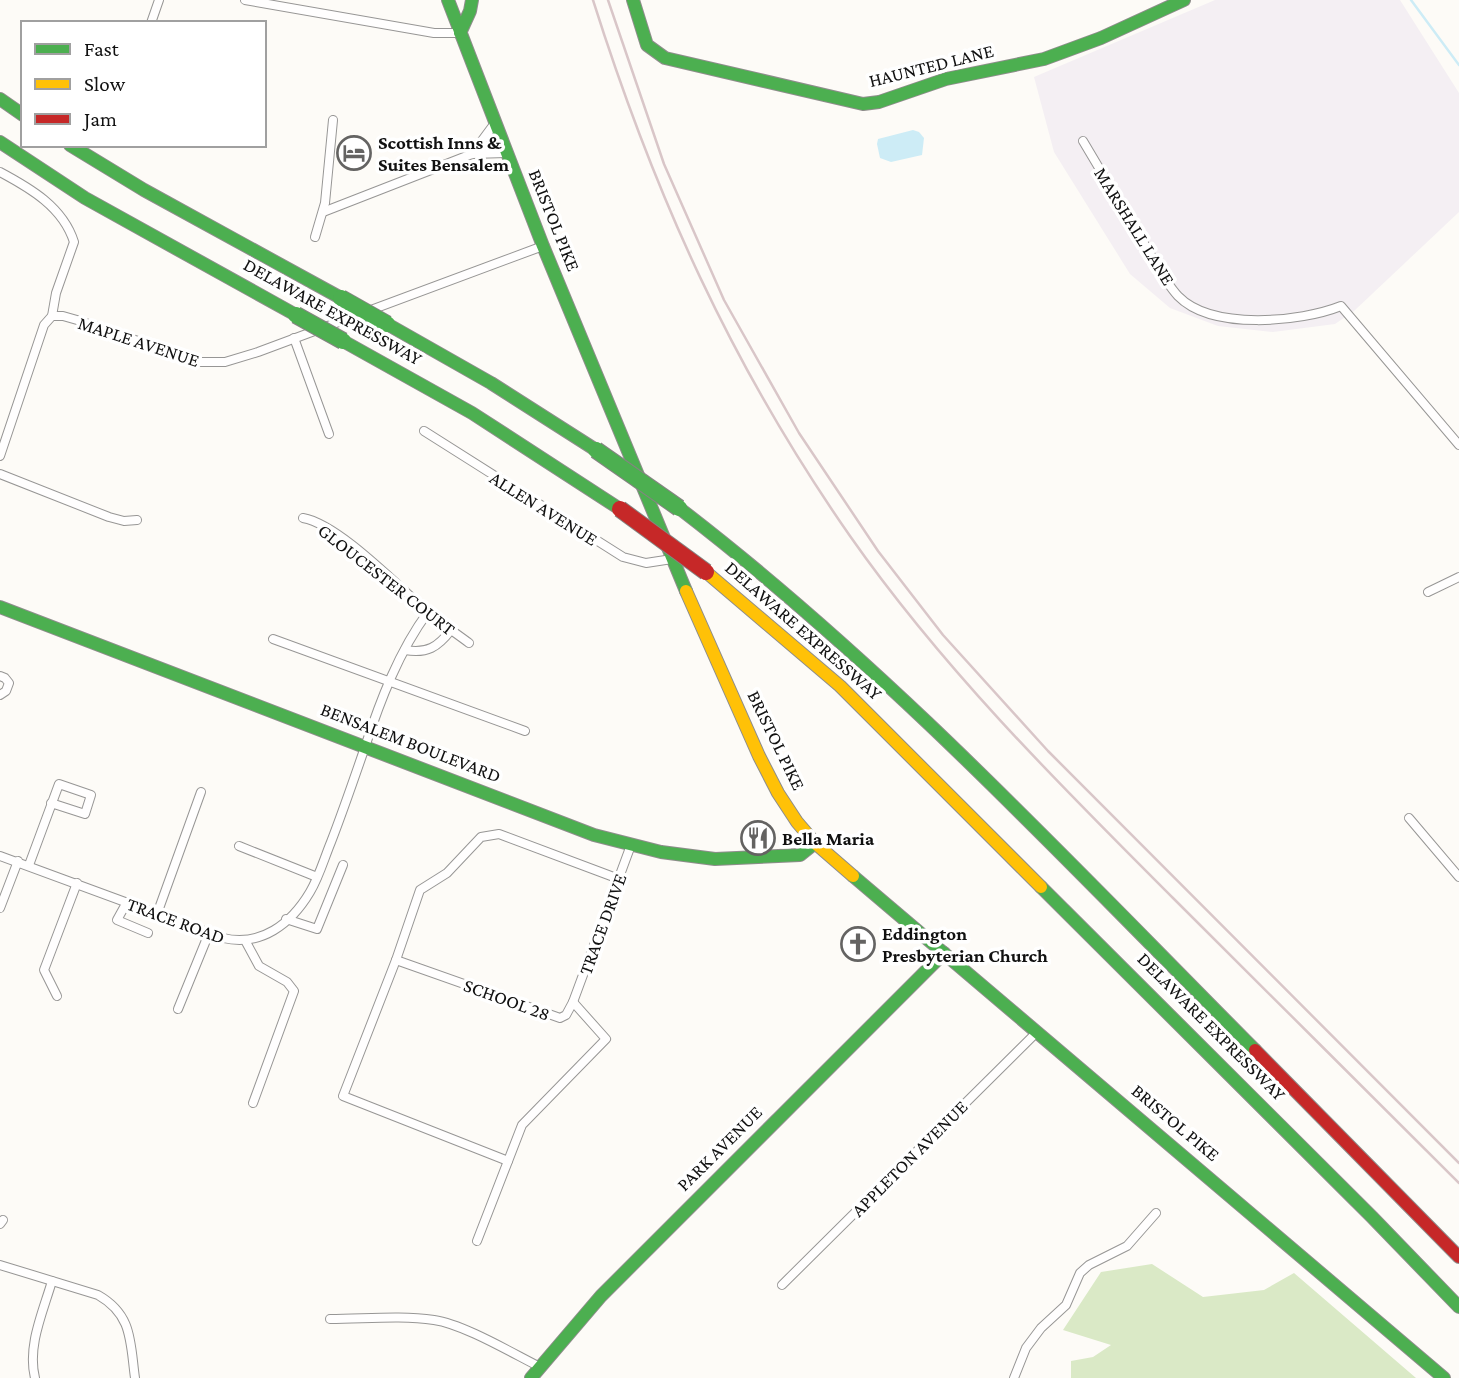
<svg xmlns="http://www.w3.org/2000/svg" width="1459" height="1378" font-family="'Crimson Pro',serif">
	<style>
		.industrial { fill: #f4eff3 }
		.forest { fill: #dae9c6 }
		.water { fill: #cdecf6 }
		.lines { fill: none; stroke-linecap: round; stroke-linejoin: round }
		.stream { stroke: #cdecf6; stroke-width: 2.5 }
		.street-casing { stroke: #979695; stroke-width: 10 }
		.fast-casing { stroke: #8e8d8b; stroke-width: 14 }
		.slow-casing { stroke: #8e8d8b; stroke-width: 14 }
		.jam-casing { stroke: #8e8d8b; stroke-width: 14 }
		.street { stroke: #fffefe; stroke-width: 8 }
		.fast { stroke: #4caf50; stroke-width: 12 }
		.slow { stroke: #ffc107; stroke-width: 12 }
		.jam { stroke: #c62828; stroke-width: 12 }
		.rail { stroke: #d9c6c8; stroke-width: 2.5 }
		.fast-bridge-casing { stroke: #858482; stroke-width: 18; stroke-linecap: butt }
		.jam-bridge-casing { stroke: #858482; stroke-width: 18; stroke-linecap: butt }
		.fast-bridge { stroke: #4caf50; stroke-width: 16 }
		.jam-bridge { stroke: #c62828; stroke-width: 16 }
		.labels { text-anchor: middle; stroke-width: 7; stroke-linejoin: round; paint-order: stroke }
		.street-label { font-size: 19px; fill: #111; stroke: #fff }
		.poi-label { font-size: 19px; font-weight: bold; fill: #111; stroke: #fff; text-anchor: start }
	</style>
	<rect width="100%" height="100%" fill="#fdfbf7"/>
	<path class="industrial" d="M1215,0H1400L1459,93V212L1354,311L1335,324L1273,332L1218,326L1170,308L1130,274L1054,152L1034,77Z"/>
	<path class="forest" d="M1152,1264L1203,1297L1264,1290L1294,1273L1416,1378H1071V1361L1093,1357L1111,1345L1063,1330L1101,1272Z"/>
	<path class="water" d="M913,130L919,132L924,138L922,155L891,162L880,158L877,144L878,139Z"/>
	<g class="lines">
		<path class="stream" d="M1411,0L1459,65"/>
		<g class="street-casing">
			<g id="street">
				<path d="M245,0L434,33H460"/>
				<path d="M151,23L159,0"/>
				<path d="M1083,141C1103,175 1123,208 1143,242C1154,259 1164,281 1178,296C1212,331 1301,322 1341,306L1459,445"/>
				<path d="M472,154L495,123"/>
				<path d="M0,172C30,188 63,207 74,242L56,293L52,316L44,325L0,456"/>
				<path d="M323,212L472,154L506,153"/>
				<path d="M315,237L325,203L333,120"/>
				<path d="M52,316H63L77,320L199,362H225L258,352L543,246"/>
				<path d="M294,338L329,434"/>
				<path d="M424,431L623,557L646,563L672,559"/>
				<path d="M0,474L109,517L124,521L137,520"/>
				<path d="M303,518C341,525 402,591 434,617C445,626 457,634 469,643"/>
				<path d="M1428,592L1459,577"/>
				<path d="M273,639L525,731"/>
				<path d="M405,650C427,654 438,647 451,630"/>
				<path d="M0,676L5,678L9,683L6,691L0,695"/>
				<path d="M1409,818L1459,877"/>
				<path d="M239,846L317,877"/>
				<path d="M0,856L223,938C261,947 291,924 310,892C319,877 324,859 331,842C343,811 354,779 365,747C380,701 399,651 428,612"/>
				<path d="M29,865L59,784L91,795L85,814L51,803"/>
				<path d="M127,902L117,920L148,933"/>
				<path d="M0,908L18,861"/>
				<path d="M157,914L201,792"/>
				<path d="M286,919L317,929L343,865"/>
				<path d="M246,942L259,966L287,982L294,991L253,1103"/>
				<path d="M396,960L560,1018L566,1015L573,1002L606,1039L522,1125L477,1241"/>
				<path d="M57,996L44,970L77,883"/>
				<path d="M573,1002L631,845"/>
				<path d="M178,1009L209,933"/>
				<path d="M508,1161L343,1096L396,960L420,890L447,873L481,837L499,834L619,879"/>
				<path d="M0,1224L3,1220"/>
				<path d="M0,1265L98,1295C133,1315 130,1342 135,1378"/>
				<path d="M782,1285L1037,1032"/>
				<path d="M330,1319C364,1319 401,1315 434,1320C463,1324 512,1353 540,1367"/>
				<path d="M35,1378C27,1346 43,1312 52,1281"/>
				<path d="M1014,1378L1026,1348L1041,1328L1066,1305L1080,1273L1089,1265L1127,1246L1156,1213"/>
			</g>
		</g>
		<g class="fast-casing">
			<g id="fast">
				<path d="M448,0L543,246L686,591"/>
				<path d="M633,0L647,45L665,58L863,104L879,102L946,79L1044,59L1101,38L1184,0"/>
				<path d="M460,33L470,11L472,0"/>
				<path d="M0,99L23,115"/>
				<path d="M0,142L85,198L296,315"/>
				<path d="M70,145L144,190L341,298"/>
				<path d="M387,324L491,383L596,450"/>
				<path d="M343,341L472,413L620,509"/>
				<path d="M679,508C889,669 1069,863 1255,1050"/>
				<path d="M0,607L594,835L661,852L715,859L800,855L815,843"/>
				<path d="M853,876L1444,1378"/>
				<path d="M1041,887L1372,1217L1459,1307"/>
				<path d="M531,1378L601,1296L944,953"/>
			</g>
		</g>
		<g class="slow-casing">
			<g id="slow">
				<path d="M706,572L840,686L1041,887"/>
				<path d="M686,591L759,756L778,793L797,822L815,843L853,876"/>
			</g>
		</g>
		<g class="jam-casing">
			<path id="jam" d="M1255,1050L1459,1257"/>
		</g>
		<use href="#street" class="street"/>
		<use href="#fast" class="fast"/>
		<use href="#slow" class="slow"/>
		<use href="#jam" class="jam"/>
		<g class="rail">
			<path d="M593,0C655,196 732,367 850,536C943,669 1059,784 1173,898C1269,993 1363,1088 1459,1183"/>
			<path d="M608,0L664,164L724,300L799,433L878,551L943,635L1048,751L1459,1163"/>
		</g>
		<g class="fast-bridge-casing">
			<g id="fast-bridge">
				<path d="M341,298L387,324"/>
				<path d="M296,315L343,341"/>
				<path d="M596,450L679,508"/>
			</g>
		</g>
		<g class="jam-bridge-casing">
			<path id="jam-bridge" d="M620,509L706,572"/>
		</g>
		<use href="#fast-bridge" class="fast-bridge"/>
		<use href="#jam-bridge" class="jam-bridge"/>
	</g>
	<defs>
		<g id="hotel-ring" transform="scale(1.75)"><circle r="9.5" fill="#fff" stroke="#646362" stroke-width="1.5"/><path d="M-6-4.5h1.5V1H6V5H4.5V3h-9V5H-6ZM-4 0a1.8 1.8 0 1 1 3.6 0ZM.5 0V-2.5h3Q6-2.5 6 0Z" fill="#646362"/></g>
		<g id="restaurant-ring" transform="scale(1.75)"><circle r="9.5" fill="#fff" stroke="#646362" stroke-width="1.5"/><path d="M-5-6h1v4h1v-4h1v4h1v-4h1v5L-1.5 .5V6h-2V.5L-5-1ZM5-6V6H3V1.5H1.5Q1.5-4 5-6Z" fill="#646362"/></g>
		<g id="church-ring" transform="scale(1.75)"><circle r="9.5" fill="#fff" stroke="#646362" stroke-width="1.5"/><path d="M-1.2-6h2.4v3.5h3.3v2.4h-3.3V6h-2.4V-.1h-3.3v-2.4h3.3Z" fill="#646362"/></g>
	</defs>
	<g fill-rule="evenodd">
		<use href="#hotel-ring" x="354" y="153"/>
		<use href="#restaurant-ring" x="758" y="838"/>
		<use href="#church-ring" x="858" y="944"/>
	</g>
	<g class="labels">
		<g class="street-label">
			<text transform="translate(931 65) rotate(-14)" y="7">HAUNTED LANE</text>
			<text transform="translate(555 220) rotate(68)" y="7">BRISTOL PIKE</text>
			<text transform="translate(1135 226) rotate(58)" y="7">MARSHALL LANE</text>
			<text transform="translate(333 311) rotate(29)" y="7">DELAWARE EXPRESSWAY</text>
			<text transform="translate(139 341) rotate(18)" y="7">MAPLE AVENUE</text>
			<text transform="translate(544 508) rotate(32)" y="7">ALLEN AVENUE</text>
			<text transform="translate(387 579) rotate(38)" y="7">GLOUCESTER COURT</text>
			<text transform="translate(804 630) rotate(41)" y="7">DELAWARE EXPRESSWAY</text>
			<text transform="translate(777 740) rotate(64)" y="7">BRISTOL PIKE</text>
			<text transform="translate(411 742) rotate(21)" y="7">BENSALEM BOULEVARD</text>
			<text transform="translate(176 920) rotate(20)" y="7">TRACE ROAD</text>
			<text transform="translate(602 924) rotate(-70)" y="7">TRACE DRIVE</text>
			<text transform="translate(507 999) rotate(20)" y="7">SCHOOL 28</text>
			<text transform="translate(1212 1026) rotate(45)" y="7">DELAWARE EXPRESSWAY</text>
			<text transform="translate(1176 1122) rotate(40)" y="7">BRISTOL PIKE</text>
			<text transform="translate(719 1148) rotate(-45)" y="7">PARK AVENUE</text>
			<text transform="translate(909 1158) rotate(-45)" y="7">APPLETON AVENUE</text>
		</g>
		<g class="poi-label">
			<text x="378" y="149">Scottish Inns &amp;<tspan x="378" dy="22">Suites Bensalem</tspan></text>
			<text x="782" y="845">Bella Maria</text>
			<text x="882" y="940">Eddington<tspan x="882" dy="22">Presbyterian Church</tspan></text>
		</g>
	</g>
	<rect x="21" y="21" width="245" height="126" fill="#ffffff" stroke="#a0a0a0" stroke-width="2"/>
	<rect x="35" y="44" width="35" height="10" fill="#4caf50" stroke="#a0a0a0" stroke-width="2"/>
	<text x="84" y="56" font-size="21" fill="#111111">Fast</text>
	<rect x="35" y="79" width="35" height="10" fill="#ffc107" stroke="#a0a0a0" stroke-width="2"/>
	<text x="84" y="91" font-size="21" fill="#111111">Slow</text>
	<rect x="35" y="114" width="35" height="10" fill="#c62828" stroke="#a0a0a0" stroke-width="2"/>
	<text x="84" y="126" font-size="21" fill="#111111">Jam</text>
</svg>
